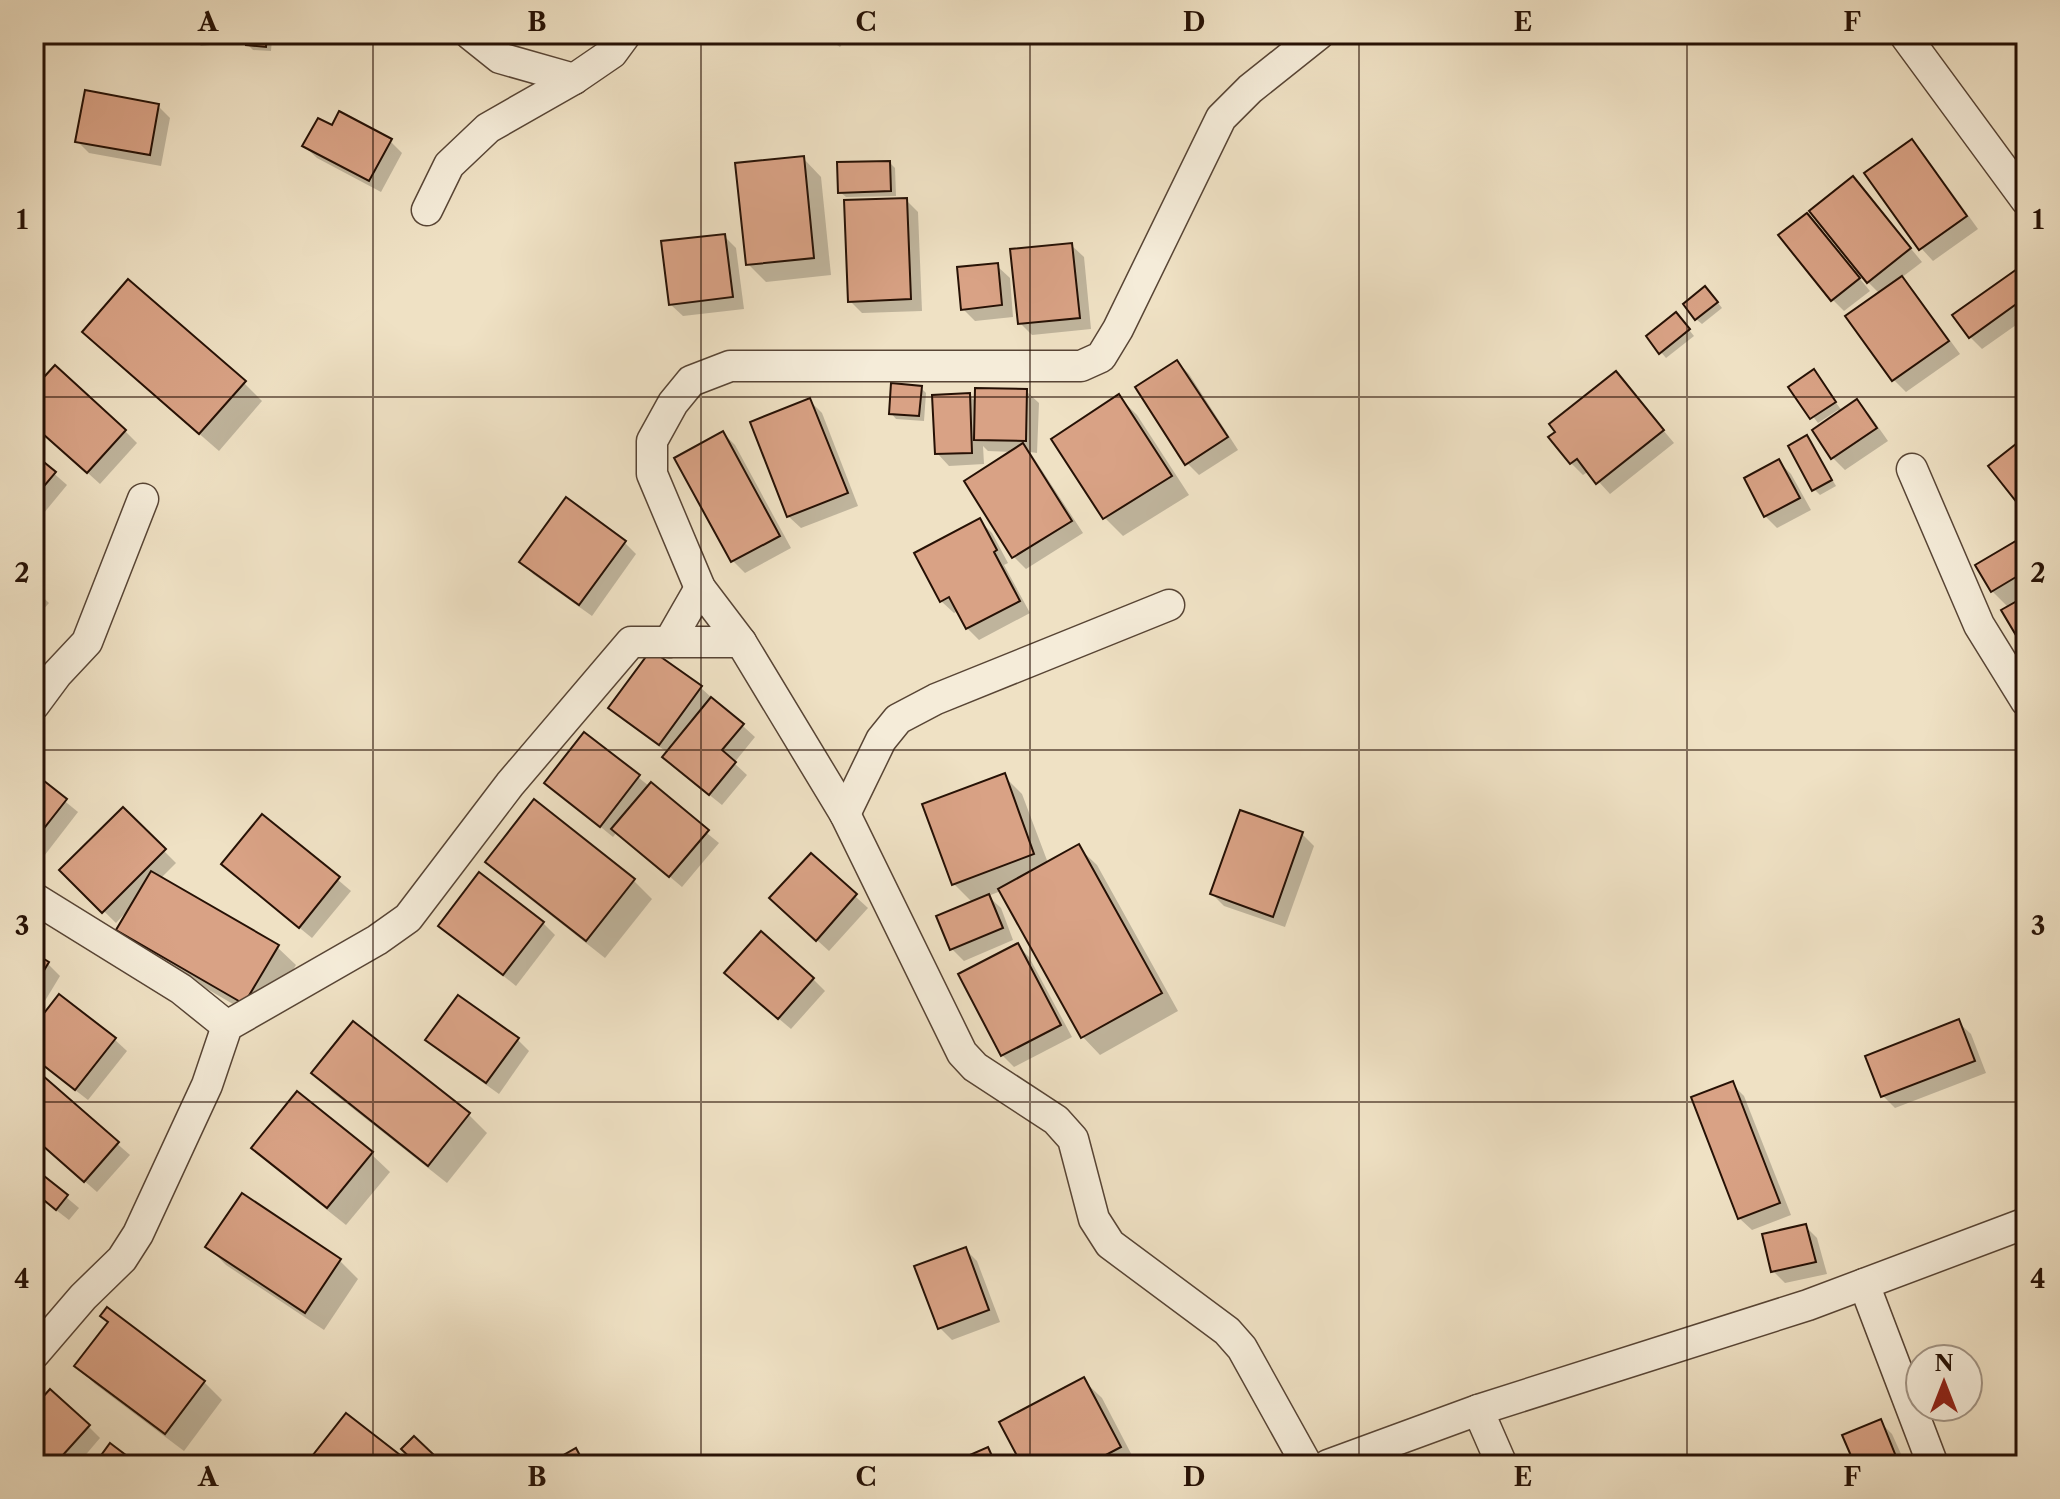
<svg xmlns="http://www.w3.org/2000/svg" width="2060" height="1499" font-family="'Libre Caslon Text',serif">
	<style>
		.shadow { fill: #0003 }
		.building { fill: #d9a285; stroke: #261105; stroke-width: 2 }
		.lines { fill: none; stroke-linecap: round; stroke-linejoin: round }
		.minor-casing { stroke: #584535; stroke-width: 33 }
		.minor { stroke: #f5ecd9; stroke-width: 30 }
		.grid { fill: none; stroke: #261105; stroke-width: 2; stroke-opacity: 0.55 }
		.neatline { fill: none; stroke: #261105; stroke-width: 3 }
		.grid-label { font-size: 26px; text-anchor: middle; font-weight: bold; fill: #261105 }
	</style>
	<rect width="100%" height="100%" fill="#efe1c4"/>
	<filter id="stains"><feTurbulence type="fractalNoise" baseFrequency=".0025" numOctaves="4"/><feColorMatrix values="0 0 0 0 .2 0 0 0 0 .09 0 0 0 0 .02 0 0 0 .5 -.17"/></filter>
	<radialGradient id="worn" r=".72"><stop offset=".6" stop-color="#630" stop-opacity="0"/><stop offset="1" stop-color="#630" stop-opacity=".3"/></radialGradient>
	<g class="shadow">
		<path d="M41,34H102L100,43Z"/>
		<path d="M195,34H219V44L201,46L195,40Z"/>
		<path d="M249,34H268L272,39L271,51L253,50L248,45Z"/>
		<path d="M821,34H850L840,47Z"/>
		<path d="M158,106L170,118L161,166L89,153L77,141Z"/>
		<path d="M333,128L390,141L402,153L381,192L317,158L304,146Z"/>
		<path d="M1911,142L1924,154L1978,229L1933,261L1921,248Z"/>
		<path d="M803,158L821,177L831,275L766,282L748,264Z"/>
		<path d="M890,163L895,168L896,196L846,197L840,192Z"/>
		<path d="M1853,179L1922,262L1901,278L1914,291L1960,354L1906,392L1894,380L1848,317L1880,294L1868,282Z"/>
		<path d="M906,200L918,212L922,311L862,313L850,301Z"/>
		<path d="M1807,215L1870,291L1844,311L1832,299Z"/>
		<path d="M724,236L736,248L744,309L683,316L670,304Z"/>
		<path d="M1071,245L1084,257L1091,329L1032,335L1020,323Z"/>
		<path d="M997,266L1010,278L1013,317L975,321L963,309Z"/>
		<path d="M2026,280V318L1982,349L1970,337Z"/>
		<path d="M1711,294L1722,308L1702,324L1696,319Z"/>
		<path d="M1681,320L1694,336L1666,358L1648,337Z"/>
		<path d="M103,350L244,383L262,401L219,451Z"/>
		<path d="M1177,362L1189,374L1238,450L1199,475L1187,463Z"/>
		<path d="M1814,372L1842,411L1857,402L1869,414L1888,441L1845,470L1833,458L1840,413L1838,410L1818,423L1791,387Z"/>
		<path d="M1616,374L1674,443L1610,494L1589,471L1583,475L1571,463Z"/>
		<path d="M34,381L125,431L137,443L100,484L34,424Z"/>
		<path d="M921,388L926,393L924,421L896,419L891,413Z"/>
		<path d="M1026,391L1039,403L1037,453L1030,452L1083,533L1026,569L1014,557L967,482L1013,452L988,451L983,446L984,464L949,466L937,453L969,395L977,403Z"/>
		<path d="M1119,397L1137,415L1189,495L1123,536L1105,518L1053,439Z"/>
		<path d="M810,401L822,413L858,506L801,528L788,516Z"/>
		<path d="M723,433L735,445L791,548L745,573L732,560Z"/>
		<path d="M1807,437L1836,486L1820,495L1814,489Z"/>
		<path d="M34,456L67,485L34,525Z"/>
		<path d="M1779,462L1791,474L1811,510L1777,528L1765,516Z"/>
		<path d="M980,521L992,533L1008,563L1004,565L1030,613L979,640L967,628L958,611L954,613L941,601Z"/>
		<path d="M2026,538V645L2022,641L2009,608L1992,591Z"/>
		<path d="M624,542L636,554L592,616L533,574L521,561Z"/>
		<path d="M34,589L49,603L34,620Z"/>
		<path d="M652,652L701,688L755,737L734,763L747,775L722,805L677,769L668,753L623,720L611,708Z"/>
		<path d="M585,734L719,843L682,887L617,832L613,837L547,783Z"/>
		<path d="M34,776L78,812L41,860L34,855Z"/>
		<path d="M1004,776L1022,794L1048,863L1078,847L1097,865L1178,1011L1100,1055L1082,1036L1001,891L988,896L1001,908L1013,940L964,961L952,949L973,903L954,884Z"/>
		<path d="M535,802L634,881L652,899L605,958L506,880L488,862Z"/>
		<path d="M123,810L176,863L160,879L277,947L296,965L262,1021L137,948L119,929L128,910L116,923L62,870Z"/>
		<path d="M263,816L351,891L312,938L236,876Z"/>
		<path d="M1302,834L1314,846L1285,927L1224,906L1212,894Z"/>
		<path d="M811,856L868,908L829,951L784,910Z"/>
		<path d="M543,923L555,935L516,986L440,925Z"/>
		<path d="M1017,945L1029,957L1072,1037L1014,1067L1002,1055Z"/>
		<path d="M34,956L48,964L60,976L34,1019Z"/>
		<path d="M813,979L825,991L791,1029L739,985Z"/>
		<path d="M1958,1022L1971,1034L1986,1073L1895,1108L1883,1096Z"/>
		<path d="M34,1029L114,1039L127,1051L88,1100L34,1058Z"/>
		<path d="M517,1039L529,1051L499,1094L440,1052L428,1040Z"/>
		<path d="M34,1071L130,1155L97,1192L34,1137Z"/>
		<path d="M314,1073L469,1115L487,1133L447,1183L332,1092Z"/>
		<path d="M1732,1084L1744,1096L1791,1215L1752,1230L1739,1218Z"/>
		<path d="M253,1148L371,1154L390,1172L346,1225L272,1166Z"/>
		<path d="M34,1170L79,1208L69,1220L34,1193Z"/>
		<path d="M1805,1226L1817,1238L1827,1274L1785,1283L1773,1271Z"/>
		<path d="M208,1247L340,1261L358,1279L324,1330L226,1265Z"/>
		<path d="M965,1249L977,1261L1000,1322L952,1340L940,1328Z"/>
		<path d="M77,1366L204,1382L222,1400L184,1451L95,1384Z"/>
		<path d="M1083,1380L1102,1398L1137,1465H1024Z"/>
		<path d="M34,1410L88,1426L100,1438L77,1465H52L34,1449Z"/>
		<path d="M1880,1422L1892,1434L1906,1465H1857Z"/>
		<path d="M414,1439L438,1462L435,1465H420Z"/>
		<path d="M988,1450L1002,1465H952Z"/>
	</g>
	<g class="building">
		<path d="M193,34H214V39L193,41Z"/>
		<path d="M247,34H267L266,47L246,45Z"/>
		<path d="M85,90L159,104L150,155L75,142Z"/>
		<path d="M339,111L392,139L369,181L302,146L318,118L332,125Z"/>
		<path d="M1912,139L1967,216L1919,250L1864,173Z"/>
		<path d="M804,156L814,258L746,265L735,163Z"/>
		<path d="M890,161L891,191L838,193L837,162Z"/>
		<path d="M1853,176L1911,248L1867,283L1809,211Z"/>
		<path d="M907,198L911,299L848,302L844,200Z"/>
		<path d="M1807,213L1860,278L1831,301L1778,235Z"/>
		<path d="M725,234L733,297L669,305L661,241Z"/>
		<path d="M1072,243L1080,318L1018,324L1010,249Z"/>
		<path d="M998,263L1002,305L961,310L957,267Z"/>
		<path d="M2017,269L2026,280V297L1969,338L1952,315Z"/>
		<path d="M1902,276L1949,341L1892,381L1845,316Z"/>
		<path d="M128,279L246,381L199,434L82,332Z"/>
		<path d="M1705,286L1718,302L1695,320L1683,304Z"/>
		<path d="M1676,312L1690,329L1659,354L1646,336Z"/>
		<path d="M1177,360L1228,437L1185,465L1135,387Z"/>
		<path d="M55,365L126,430L87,473L34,426V388Z"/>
		<path d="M1814,369L1836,402L1810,419L1788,387Z"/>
		<path d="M1616,371L1664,430L1596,484L1577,459L1570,464L1548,437L1555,432L1549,424Z"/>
		<path d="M891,383L922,386L919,416L889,414Z"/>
		<path d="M975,388L1027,389L1026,441L974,440Z"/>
		<path d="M970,393L972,453L935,454L932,395Z"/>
		<path d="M1119,394L1172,476L1103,519L1051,439Z"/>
		<path d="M810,398L848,493L787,517L750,422Z"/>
		<path d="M1857,399L1877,428L1831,459L1812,430Z"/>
		<path d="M723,431L780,536L731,562L674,458Z"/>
		<path d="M1807,435L1832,480L1812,491L1788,446Z"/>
		<path d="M2026,436V514L1988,466Z"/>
		<path d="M1023,443L1072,521L1012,558L964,481Z"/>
		<path d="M34,454L56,472L34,498Z"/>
		<path d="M1779,459L1800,498L1764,517L1744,478Z"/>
		<path d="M566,497L626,541L579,605L519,562Z"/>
		<path d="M980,518L997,550L994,552L1020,601L966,629L949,597L940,602L914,553Z"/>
		<path d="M2026,535V582L2021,574L1991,592L1975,565Z"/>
		<path d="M2026,596V638L2020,642L2001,610Z"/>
		<path d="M651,650L702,686L659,745L608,708Z"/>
		<path d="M711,697L744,724L722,750L736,762L709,795L662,757Z"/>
		<path d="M584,732L640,775L600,827L544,783Z"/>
		<path d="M34,773L67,799L34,841Z"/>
		<path d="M1005,773L1034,854L952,885L922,804Z"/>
		<path d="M651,782L709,830L669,877L611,829Z"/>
		<path d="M534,799L635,879L586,941L485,862Z"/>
		<path d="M123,807L166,849L102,913L59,870Z"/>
		<path d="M1240,810L1303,832L1273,917L1210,894Z"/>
		<path d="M262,814L340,877L299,928L221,864Z"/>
		<path d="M1079,844L1162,993L1081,1038L998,889Z"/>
		<path d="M811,853L857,894L816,941L769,898Z"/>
		<path d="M151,871L279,945L244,1004L116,930Z"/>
		<path d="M479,872L544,922L503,975L438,926Z"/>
		<path d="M989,894L1003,928L950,950L936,916Z"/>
		<path d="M761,931L814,978L778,1019L724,973Z"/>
		<path d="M1018,943L1061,1025L1001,1056L958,974Z"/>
		<path d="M34,953L49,962L34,987Z"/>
		<path d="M59,994L116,1038L75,1090L34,1058V1026Z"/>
		<path d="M458,995L519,1038L486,1083L425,1040Z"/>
		<path d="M1959,1019L1975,1061L1881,1097L1865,1056Z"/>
		<path d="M353,1021L470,1113L428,1166L311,1073Z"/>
		<path d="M34,1068L119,1142L84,1182L34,1138Z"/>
		<path d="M1733,1081L1780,1203L1738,1219L1691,1097Z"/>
		<path d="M297,1091L373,1152L327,1208L251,1148Z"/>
		<path d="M34,1168L68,1195L56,1210L34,1192Z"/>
		<path d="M242,1193L341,1259L305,1313L205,1247Z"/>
		<path d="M1806,1224L1816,1262L1771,1272L1762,1234Z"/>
		<path d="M966,1247L989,1310L938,1329L914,1266Z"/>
		<path d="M107,1307L205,1381L165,1434L74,1366L108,1322L100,1316Z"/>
		<path d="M1084,1377L1121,1447L1087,1465H1022L999,1422Z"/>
		<path d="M50,1389L90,1425L54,1465H50L34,1450V1407Z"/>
		<path d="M346,1413L413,1465H316L309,1460Z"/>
		<path d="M1881,1419L1897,1459L1883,1465H1855L1842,1435Z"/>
		<path d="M414,1436L434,1455L425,1465H418L401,1449Z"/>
		<path d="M110,1443L139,1465H94Z"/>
		<path d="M988,1447L996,1465H947Z"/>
		<path d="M576,1448L585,1465H546Z"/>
	</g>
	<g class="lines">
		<g class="minor-casing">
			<g id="minor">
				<path d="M470,34L500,58L574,79"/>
				<path d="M1904,34L2026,200"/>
				<path d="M427,210L449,165L488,128L574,79L612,53L626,34"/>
				<path d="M1912,469L1979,625L2026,701"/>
				<path d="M669,642L700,588"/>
				<path d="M34,705L57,674L87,642L143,499"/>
				<path d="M845,814L881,740L898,719L936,699L1169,605"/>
				<path d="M34,898L181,989L227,1026"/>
				<path d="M1864,1284L1933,1465"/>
				<path d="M34,1354L83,1297L122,1259L138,1234L207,1085L227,1026L377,940L408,918L510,784L631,642H741"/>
				<path d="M1478,1410L1502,1465"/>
				<path d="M1307,1465L1242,1348L1227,1331L1110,1244L1094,1219L1073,1139L1056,1120L975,1067L962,1053L845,814L741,642L700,588L652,474V441L673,403L691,381L730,366H1081L1101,357L1118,329L1221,118L1250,89L1319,34"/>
				<path d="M1328,1465L1478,1410L1808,1305L2026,1223"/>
			</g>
		</g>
		<use href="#minor" class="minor"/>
	</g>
	<path class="grid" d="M373,34V1465M701,34V1465M1030,34V1465M1359,34V1465M1687,34V1465M34,397H2026M34,750H2026M34,1102H2026"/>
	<rect width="2060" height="1499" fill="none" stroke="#efe1c4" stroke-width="88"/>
	<g transform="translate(1944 1383)"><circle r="38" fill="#f5ecd9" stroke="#a29484" stroke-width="2"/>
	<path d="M0-6L14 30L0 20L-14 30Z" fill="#8f2418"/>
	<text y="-12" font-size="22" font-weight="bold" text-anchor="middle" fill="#261105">N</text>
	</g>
	<rect x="44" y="44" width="1972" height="1411" class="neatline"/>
	<g class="grid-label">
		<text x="208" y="31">A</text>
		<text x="537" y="31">B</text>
		<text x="866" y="31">C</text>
		<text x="1194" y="31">D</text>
		<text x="1523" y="31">E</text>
		<text x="1852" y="31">F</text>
		<text x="22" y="229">1</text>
		<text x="2038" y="229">1</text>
		<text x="22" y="582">2</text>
		<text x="2038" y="582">2</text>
		<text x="22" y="935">3</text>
		<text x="2038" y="935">3</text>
		<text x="22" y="1288">4</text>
		<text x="2038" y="1288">4</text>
		<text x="208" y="1486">A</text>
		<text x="537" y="1486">B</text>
		<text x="866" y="1486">C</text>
		<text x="1194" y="1486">D</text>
		<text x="1523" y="1486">E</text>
		<text x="1852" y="1486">F</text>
	</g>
	<rect width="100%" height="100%" filter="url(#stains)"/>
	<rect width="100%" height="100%" fill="url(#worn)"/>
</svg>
